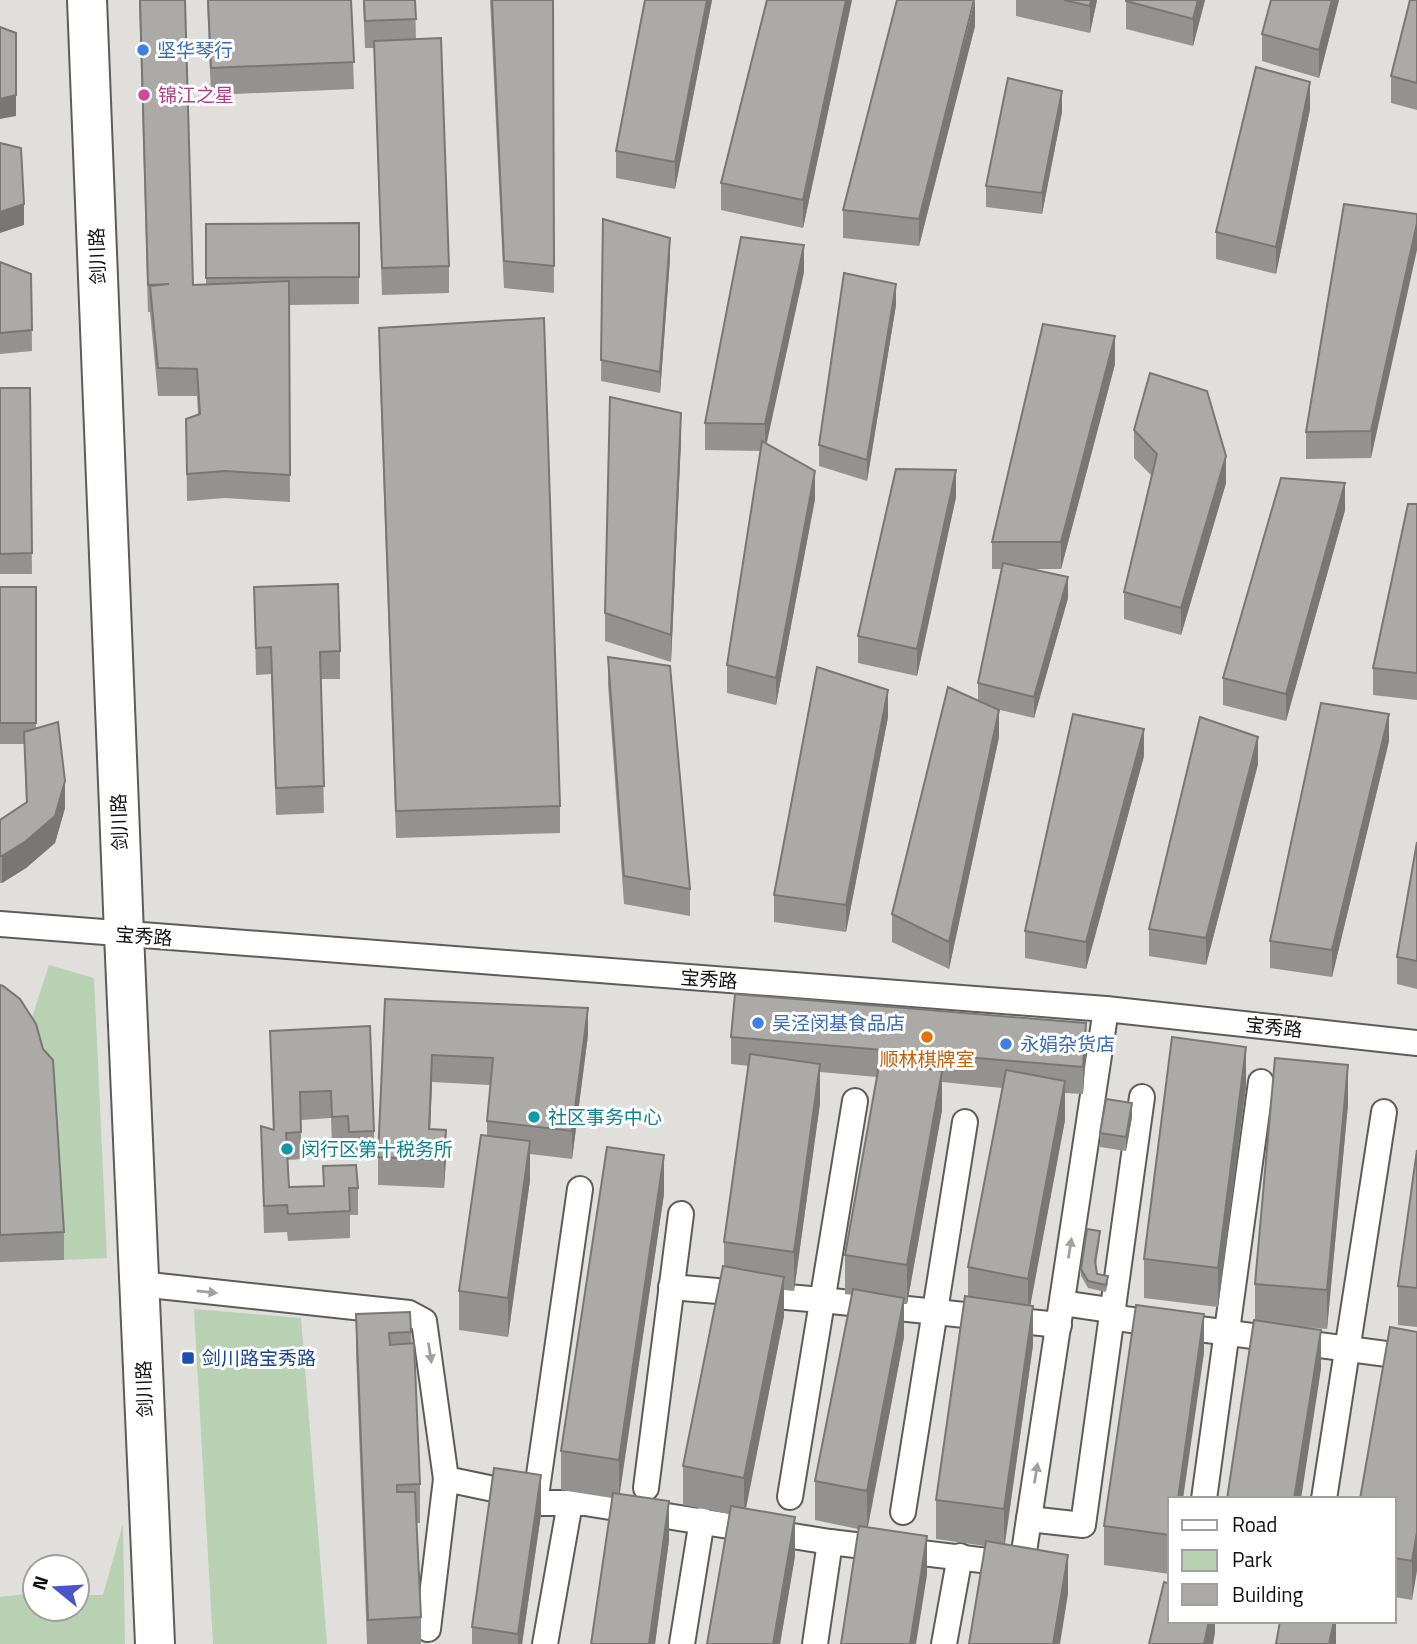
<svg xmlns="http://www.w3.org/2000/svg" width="1417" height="1644" font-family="'Titillium Web','Noto Sans SC',sans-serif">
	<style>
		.green { fill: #b7d1b2 }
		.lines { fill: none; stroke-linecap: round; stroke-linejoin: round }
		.minor-casing { stroke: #5d5c59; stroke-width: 28 }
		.primary-casing { stroke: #5d5c59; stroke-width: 42 }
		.minor { stroke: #fff; stroke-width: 24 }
		.primary { stroke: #fff; stroke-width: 38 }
		.wall { fill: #949290 }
		.shaded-wall { fill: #787775 }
		.building { fill: #acaaa7; stroke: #787775; stroke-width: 2 }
		.oneway { fill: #a0a09f }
		.shop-dot { fill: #3f7fe0; stroke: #fff; stroke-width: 2.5 }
		.hotel-dot { fill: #d1479c; stroke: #fff; stroke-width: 2.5 }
		.food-dot { fill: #e8710a; stroke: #fff; stroke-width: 2.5 }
		.culture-dot { fill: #0f9aa8; stroke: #fff; stroke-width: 2.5 }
		.transit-dot { fill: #1a4fb4; stroke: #fff; stroke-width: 2.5 }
		.labels { text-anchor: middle; stroke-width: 6; stroke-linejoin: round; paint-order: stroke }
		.shop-label { font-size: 19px; fill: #366cbe; stroke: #fff; text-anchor: start }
		.hotel-label { font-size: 19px; fill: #b23c85; stroke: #fff; text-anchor: start }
		.street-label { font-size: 19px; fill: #121110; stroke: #fff }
		.food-label { font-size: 19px; fill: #c56008; stroke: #fff }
		.culture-label { font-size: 19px; fill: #0d838f; stroke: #fff; text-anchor: start }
		.transit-label { font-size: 19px; fill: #164399; stroke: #fff; text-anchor: start }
	</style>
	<rect width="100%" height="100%" fill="#e0dfdc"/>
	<g class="green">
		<path d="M49,965L94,978L107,1258L64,1260L31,1020Z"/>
		<path d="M194,1309L301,1318L327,1644H213Z"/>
		<path d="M123,1524L125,1644H0V1597L35,1593V1609H77V1595H103Z"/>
	</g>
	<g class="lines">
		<g class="minor-casing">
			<g id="minor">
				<path d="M0,924L1106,1009L1417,1043"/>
				<path d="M140,1284L409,1313L424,1321L446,1479L508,1492L535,1503H585L830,1542L1022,1565L1106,1009"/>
				<path d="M671,1287L822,1300L1059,1325"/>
				<path d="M1062,1303L1103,1309L1124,1319L1417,1358"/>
				<path d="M646,1488L681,1214"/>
				<path d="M790,1497L855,1101"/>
				<path d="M1204,1499L1261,1082"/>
				<path d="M1324,1499L1384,1112"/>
				<path d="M535,1503L580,1189"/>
				<path d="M903,1512L965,1122"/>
				<path d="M1029,1519L1083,1525L1142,1097"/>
				<path d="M428,1629L446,1479"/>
				<path d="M545,1644L570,1503"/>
				<path d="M682,1644L702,1520"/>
				<path d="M815,1644L830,1542"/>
				<path d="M944,1644L960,1556"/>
			</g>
		</g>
		<g class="primary-casing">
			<path id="primary" d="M87,0L124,934L155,1644"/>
		</g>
		<use href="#minor" class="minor"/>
		<use href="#primary" class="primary"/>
	</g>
	<g class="wall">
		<path d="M139,0H185L193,285L206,284V224L359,223V304L289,305L290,502L225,498L187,501L186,419L198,414L197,396H158L150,312H148Z"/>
		<path d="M207,0H351L354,89L211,95Z"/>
		<path d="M363,0H415L416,39L449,266V293L382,295L374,48H365Z"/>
		<path d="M490,0H553L554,293L504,288Z"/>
		<path d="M645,0H712L675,189L616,178V151Z"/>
		<path d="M852,0L803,228L721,210V183Z"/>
		<path d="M1016,0H1097L1090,33L1016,16Z"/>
		<path d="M1126,0H1205L1193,46L1126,29Z"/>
		<path d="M1271,0H1339L1319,78L1262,61V34Z"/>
		<path d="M1417,0V110L1391,103V76Z"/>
		<path d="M975,26L919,246L843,238V210Z"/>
		<path d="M1310,109L1276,274L1216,259V232Z"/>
		<path d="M1062,112L1042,214L986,207V186Z"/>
		<path d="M1417,214L1371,458L1306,459V432Z"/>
		<path d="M603,219L670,259L660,393L601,381Z"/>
		<path d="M0,262L31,274L32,351L0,354Z"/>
		<path d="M804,272L766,444L815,499L776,705L727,693V665L761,451L705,450V423Z"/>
		<path d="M896,305L867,481L819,466V445Z"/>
		<path d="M379,328L560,806V833L396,838L379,355Z"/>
		<path d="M1115,364L1061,569H1031L1068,598L1034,718L996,709L999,737L949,969L892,942V914L978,700V683L1001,569H992V542Z"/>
		<path d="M0,388H30L32,574H0Z"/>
		<path d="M1134,430L1226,483L1181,635L1124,619V592L1152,476L1134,458Z"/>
		<path d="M681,440L671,662L605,641V613Z"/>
		<path d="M956,497L917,676L858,663V636Z"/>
		<path d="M1417,504V700L1373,695V668Z"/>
		<path d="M1345,510L1286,721L1223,705V678Z"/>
		<path d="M0,587H36V729L65,808L55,843L26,868L2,883H0V820L26,802L24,744H0Z"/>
		<path d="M254,587L340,651V679H321L324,813L276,815L271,674L256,675Z"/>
		<path d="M608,657L690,889V916L624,904L608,685Z"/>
		<path d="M888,717L846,932L774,922V895Z"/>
		<path d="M1389,741L1332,977L1270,968V941Z"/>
		<path d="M1144,756L1086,969L1025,958V931Z"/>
		<path d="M1258,764L1206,965L1149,956V929Z"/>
		<path d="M1417,842V989L1397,984V957Z"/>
		<path d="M0,985L64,1232V1260L0,1262Z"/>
		<path d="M385,999L588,1035L572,1159L530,1154V1180L508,1337L459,1330V1291L487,1135V1121L490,1085L432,1082L430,1130L446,1158L444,1188L378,1185V1157Z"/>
		<path d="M270,1031L374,1131V1158L349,1159L348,1144L332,1145L331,1118L301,1120V1159L288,1160L289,1187L323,1186V1166L358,1188V1215H350V1238L288,1241L287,1232L264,1233L261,1126L273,1130Z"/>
		<path d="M731,1037L1086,1051L1083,1094L1065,1093V1120L1030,1305L1033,1345L1005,1544L1068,1594L985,1546L936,1539V1500L968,1296V1267L1002,1088L942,1082V1110L907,1304H904V1337L868,1527L927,1575L858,1529L815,1520V1481L852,1295L845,1294V1255L877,1077L820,1072V1103L794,1291L784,1290V1316L746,1509L795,1556L780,1644H707L729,1514L683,1505V1466L724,1266V1242L749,1066L731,1064Z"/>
		<path d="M1246,1086L1218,1307L1144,1298V1259Z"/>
		<path d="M1348,1104L1327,1329L1303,1327L1321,1369L1255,1320V1284Z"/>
		<path d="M1132,1117L1126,1151L1100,1147V1133Z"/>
		<path d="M1417,1150V1327L1398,1325V1286Z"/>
		<path d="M664,1194L619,1494L669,1540L655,1644H591L612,1498L561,1490V1451Z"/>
		<path d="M1100,1238L1096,1265L1097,1274L1108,1283L1106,1292L1088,1288L1081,1276V1269Z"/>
		<path d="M356,1314L411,1332L420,1484V1523H416L421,1617V1644H367L356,1353Z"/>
		<path d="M1417,1332L1412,1600L1394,1597V1499Z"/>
		<path d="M1204,1353L1170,1499V1574L1104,1565V1526Z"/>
		<path d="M541,1514L522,1644H472V1627Z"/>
	</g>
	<g class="shaded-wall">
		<path d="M707,0H712L675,189V162Z"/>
		<path d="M846,0H852L803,228V200Z"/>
		<path d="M975,0V26L919,246V219Z"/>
		<path d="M1091,0H1097L1090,33V6Z"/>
		<path d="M1198,0H1205L1193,46V19Z"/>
		<path d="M1332,0H1339L1319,78V50Z"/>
		<path d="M16,33V116L0,119V99Z"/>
		<path d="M1310,82V109L1276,274V247Z"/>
		<path d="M1062,91V112L1042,214V193Z"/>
		<path d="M24,204V225L0,233V212Z"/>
		<path d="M1417,223V250L1371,458V431Z"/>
		<path d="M670,238V259L660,393V372Z"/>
		<path d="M804,245V272L765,451V424Z"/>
		<path d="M896,284V305L867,481V460Z"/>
		<path d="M1115,336V364L1061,569V542Z"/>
		<path d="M681,413V440L671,662V635Z"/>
		<path d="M1226,456V483L1181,635V608Z"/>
		<path d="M956,470V497L917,676V649Z"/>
		<path d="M815,471V499L776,705V678Z"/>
		<path d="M1345,483V510L1286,721V694Z"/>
		<path d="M1068,577V598L1034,718V697Z"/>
		<path d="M888,690V717L846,932V905Z"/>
		<path d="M999,710V737L949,969V942Z"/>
		<path d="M1389,714V741L1332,977V950Z"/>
		<path d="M1144,729V756L1086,969V942Z"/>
		<path d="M1258,737V764L1206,965V938Z"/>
		<path d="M65,781V808L55,843L26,868L2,883V856Z"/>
		<path d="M588,1008V1035L572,1159V1131Z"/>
		<path d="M1086,1023V1051L1083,1094V1067Z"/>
		<path d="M1246,1047V1086L1218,1307V1268Z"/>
		<path d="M432,1055V1082L429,1157V1129Z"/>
		<path d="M820,1064V1103L794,1291V1252Z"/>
		<path d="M1348,1065V1104L1327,1329V1290Z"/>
		<path d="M942,1071V1110L907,1304V1265Z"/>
		<path d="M1065,1081V1120L1028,1318V1279Z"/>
		<path d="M1132,1103V1117L1126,1151V1137Z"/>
		<path d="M446,1130V1158L444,1188V1160Z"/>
		<path d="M530,1141V1180L508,1337V1298Z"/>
		<path d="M664,1155V1194L619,1499V1460Z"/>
		<path d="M784,1277V1316L744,1517V1478Z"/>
		<path d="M904,1298V1337L867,1530V1491Z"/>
		<path d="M1033,1306V1345L1004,1548V1509Z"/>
		<path d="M1204,1314V1353L1183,1499H1178Z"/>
		<path d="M1321,1330V1369L1301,1499H1294Z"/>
		<path d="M541,1475V1514L522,1644H518V1634Z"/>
		<path d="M669,1501V1540L655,1644H649Z"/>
		<path d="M795,1517V1556L780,1644H773Z"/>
		<path d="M1417,1532V1571L1412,1600V1561Z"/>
		<path d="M927,1536V1575L916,1644H910Z"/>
		<path d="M1068,1555V1594L1060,1644H1053Z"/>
		<path d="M1209,1621H1215V1633L1213,1644H1204Z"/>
		<path d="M1334,1621H1336V1644H1329Z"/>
	</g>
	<g class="building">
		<path d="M140,0H185L193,285L289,281L290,475L225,471L187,474L186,419L200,414L197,369L158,368L150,286L169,284L148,285Z"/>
		<path d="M208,0H351L354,62L211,68Z"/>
		<path d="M364,0H415L416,19L365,21Z"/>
		<path d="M492,0H553L554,266L504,261Z"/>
		<path d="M645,0H707L675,162L616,151Z"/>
		<path d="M767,0H846L803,200L721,183Z"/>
		<path d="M897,0H974L919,219L843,210Z"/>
		<path d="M1064,0H1091L1090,6Z"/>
		<path d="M1126,0H1198L1193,19L1126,1Z"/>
		<path d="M1271,0H1332L1319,50L1262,34Z"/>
		<path d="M1410,0H1417V83L1391,76Z"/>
		<path d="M0,27L16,33V95L0,99Z"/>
		<path d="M441,38L449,266L382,268L374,41Z"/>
		<path d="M1256,67L1310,82L1276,247L1216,232Z"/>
		<path d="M1008,78L1062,91L1042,193L986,186Z"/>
		<path d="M0,143L21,148L24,204L0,212Z"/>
		<path d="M1344,204L1417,214V223L1371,431L1306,432Z"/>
		<path d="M603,219L670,238L660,372L601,360Z"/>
		<path d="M359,223V277L206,278V224Z"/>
		<path d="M741,237L804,245L765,424L705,423Z"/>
		<path d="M0,262L31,274L32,330L0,333Z"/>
		<path d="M844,273L896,284L867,460L819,445Z"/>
		<path d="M544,318L560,806L396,811L379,328Z"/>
		<path d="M1043,324L1115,336L1061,542H992Z"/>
		<path d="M1150,373L1207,391L1226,456L1181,608L1124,592L1157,454L1134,430Z"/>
		<path d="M0,388H30L32,553L0,554Z"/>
		<path d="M610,397L681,413L671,635L605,613Z"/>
		<path d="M762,441L815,471L776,678L727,665Z"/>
		<path d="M896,469L956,470L917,649L858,636Z"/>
		<path d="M1281,478L1345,483L1286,694L1223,678Z"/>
		<path d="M1408,504H1417V673L1373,668Z"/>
		<path d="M1003,563L1068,577L1034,697L978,683Z"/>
		<path d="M338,584L340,651L320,652L324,786L276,788L271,647L256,648L254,587Z"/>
		<rect x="0" y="587" width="36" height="136"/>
		<path d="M608,657L670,666L690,889L624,876Z"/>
		<path d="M817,667L888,690L846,905L774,895Z"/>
		<path d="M948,687L999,710L949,942L892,914Z"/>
		<path d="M1321,703L1389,714L1332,950L1270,941Z"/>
		<path d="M1073,714L1144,729L1086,942L1025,931Z"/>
		<path d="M1200,717L1258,737L1206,938L1149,929Z"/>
		<path d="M58,722L65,781L55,816L26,841L2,856H0V820L27,802L24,732Z"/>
		<path d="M1417,842V961L1397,957Z"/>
		<path d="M0,985L3,986L20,999L36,1024L43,1049L53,1060L64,1232L0,1235Z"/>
		<path d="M735,994L1086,1023L1083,1067L731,1037Z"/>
		<path d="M385,999L588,1008L572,1131L487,1121L493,1058L432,1055L429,1129L446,1130L444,1160L378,1157Z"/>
		<path d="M370,1026L374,1131L349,1132L348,1116L332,1117L331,1091L300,1092L301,1132L286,1133L289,1187L324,1186L323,1166L356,1165L358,1188H349L350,1211L288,1214L287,1205L264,1206L261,1126L274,1130L270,1031Z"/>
		<path d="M1172,1037L1246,1047L1218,1268L1144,1259Z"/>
		<path d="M750,1054L820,1064L794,1252L724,1242Z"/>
		<path d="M1275,1058L1348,1065L1327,1290L1255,1284Z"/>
		<path d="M880,1060L942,1071L907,1265L845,1255Z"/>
		<path d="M1006,1070L1065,1081L1028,1279L968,1267Z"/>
		<path d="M1106,1099L1132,1103L1126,1137L1100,1133Z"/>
		<path d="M481,1135L530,1141L508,1298L459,1291Z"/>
		<path d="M607,1147L664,1155L619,1460L561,1451Z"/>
		<path d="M1417,1150V1288L1398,1286Z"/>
		<path d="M1087,1229L1100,1231L1095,1261L1097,1274L1108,1276L1106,1285L1088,1281L1081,1269Z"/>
		<path d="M723,1266L784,1277L744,1478L683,1466Z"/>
		<path d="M853,1289L904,1298L867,1491L815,1481Z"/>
		<path d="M965,1296L1033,1306L1004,1509L936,1500Z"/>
		<path d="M1136,1305L1204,1314L1178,1499H1170V1535L1104,1526Z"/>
		<path d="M410,1312L411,1332L389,1333L390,1345L414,1343L420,1484L397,1485V1492H415L421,1617L368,1620L356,1314Z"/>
		<path d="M1254,1320L1321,1330L1294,1499H1227Z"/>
		<path d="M1390,1327L1417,1332V1532L1412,1561L1394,1558V1499H1360Z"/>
		<path d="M494,1468L541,1475L518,1634L472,1627Z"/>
		<path d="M613,1493L669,1501L649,1644H591Z"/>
		<path d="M731,1506L795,1517L773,1644H707Z"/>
		<path d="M859,1526L927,1536L910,1644H841Z"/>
		<path d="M986,1541L1068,1555L1053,1644H969Z"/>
		<path d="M1164,1582L1170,1584V1621H1209L1204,1644H1149Z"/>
		<path d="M1280,1621H1334L1329,1644H1276Z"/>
	</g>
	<defs><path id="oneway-solid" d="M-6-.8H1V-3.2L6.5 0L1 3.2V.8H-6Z" transform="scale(1.75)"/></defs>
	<g class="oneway">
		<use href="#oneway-solid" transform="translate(1070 1248) rotate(-81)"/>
		<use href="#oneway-solid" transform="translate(207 1292) rotate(6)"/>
		<use href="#oneway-solid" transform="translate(430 1353) rotate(81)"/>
		<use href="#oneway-solid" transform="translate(1036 1473) rotate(-81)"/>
	</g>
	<g class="shop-dot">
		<circle cx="143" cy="50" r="7"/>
		<circle cx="758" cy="1023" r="7"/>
		<circle cx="1006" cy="1044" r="7"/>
	</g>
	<circle class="hotel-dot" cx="144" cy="95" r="7"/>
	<circle class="food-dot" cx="927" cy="1037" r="7"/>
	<g class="culture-dot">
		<circle cx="534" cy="1117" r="7"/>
		<circle cx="287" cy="1149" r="7"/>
	</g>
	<rect class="transit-dot" x="181" y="1351" width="14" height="14" rx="3.5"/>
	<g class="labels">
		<g class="shop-label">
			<text x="157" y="57">坚华琴行</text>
			<text x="772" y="1030">吴泾闵基食品店</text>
			<text x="1020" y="1051">永娟杂货店</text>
		</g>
		<g class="hotel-label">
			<text x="158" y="102">锦江之星</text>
		</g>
		<g class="street-label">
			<text transform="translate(97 256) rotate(-92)" y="7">剑川路</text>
			<text transform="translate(119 822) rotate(-92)" y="7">剑川路</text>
			<text transform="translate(144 936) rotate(4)" y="7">宝秀路</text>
			<text transform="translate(709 979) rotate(4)" y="7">宝秀路</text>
			<text transform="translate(1274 1027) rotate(6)" y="7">宝秀路</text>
			<text transform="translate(144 1389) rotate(-92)" y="7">剑川路</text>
		</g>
		<g class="food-label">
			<text x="927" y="1066">顺林棋牌室</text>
		</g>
		<g class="culture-label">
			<text x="548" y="1124">社区事务中心</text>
			<text x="301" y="1156">闵行区第十税务所</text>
		</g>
		<g class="transit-label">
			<text x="202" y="1365">剑川路宝秀路</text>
		</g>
	</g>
	<rect x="1168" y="1497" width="228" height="126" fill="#ffffff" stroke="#a0a09f" stroke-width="2"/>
	<rect x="1182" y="1520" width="35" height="10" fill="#ffffff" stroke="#a0a09f" stroke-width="2"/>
	<text x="1232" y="1532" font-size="21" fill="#121110">Road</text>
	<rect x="1182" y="1550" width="35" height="21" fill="#b7d1b2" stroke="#a0a09f" stroke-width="2"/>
	<text x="1232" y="1567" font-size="21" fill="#121110">Park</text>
	<rect x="1182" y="1584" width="35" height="21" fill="#acaaa7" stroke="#a0a09f" stroke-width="2"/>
	<text x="1232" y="1602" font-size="21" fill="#121110">Building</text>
	<g transform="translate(56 1588) rotate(288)"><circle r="33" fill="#ffffff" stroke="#a0a09f" stroke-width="2"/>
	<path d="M0-5L12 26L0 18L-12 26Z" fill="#4b54ca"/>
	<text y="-10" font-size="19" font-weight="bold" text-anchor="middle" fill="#121110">N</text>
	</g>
</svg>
